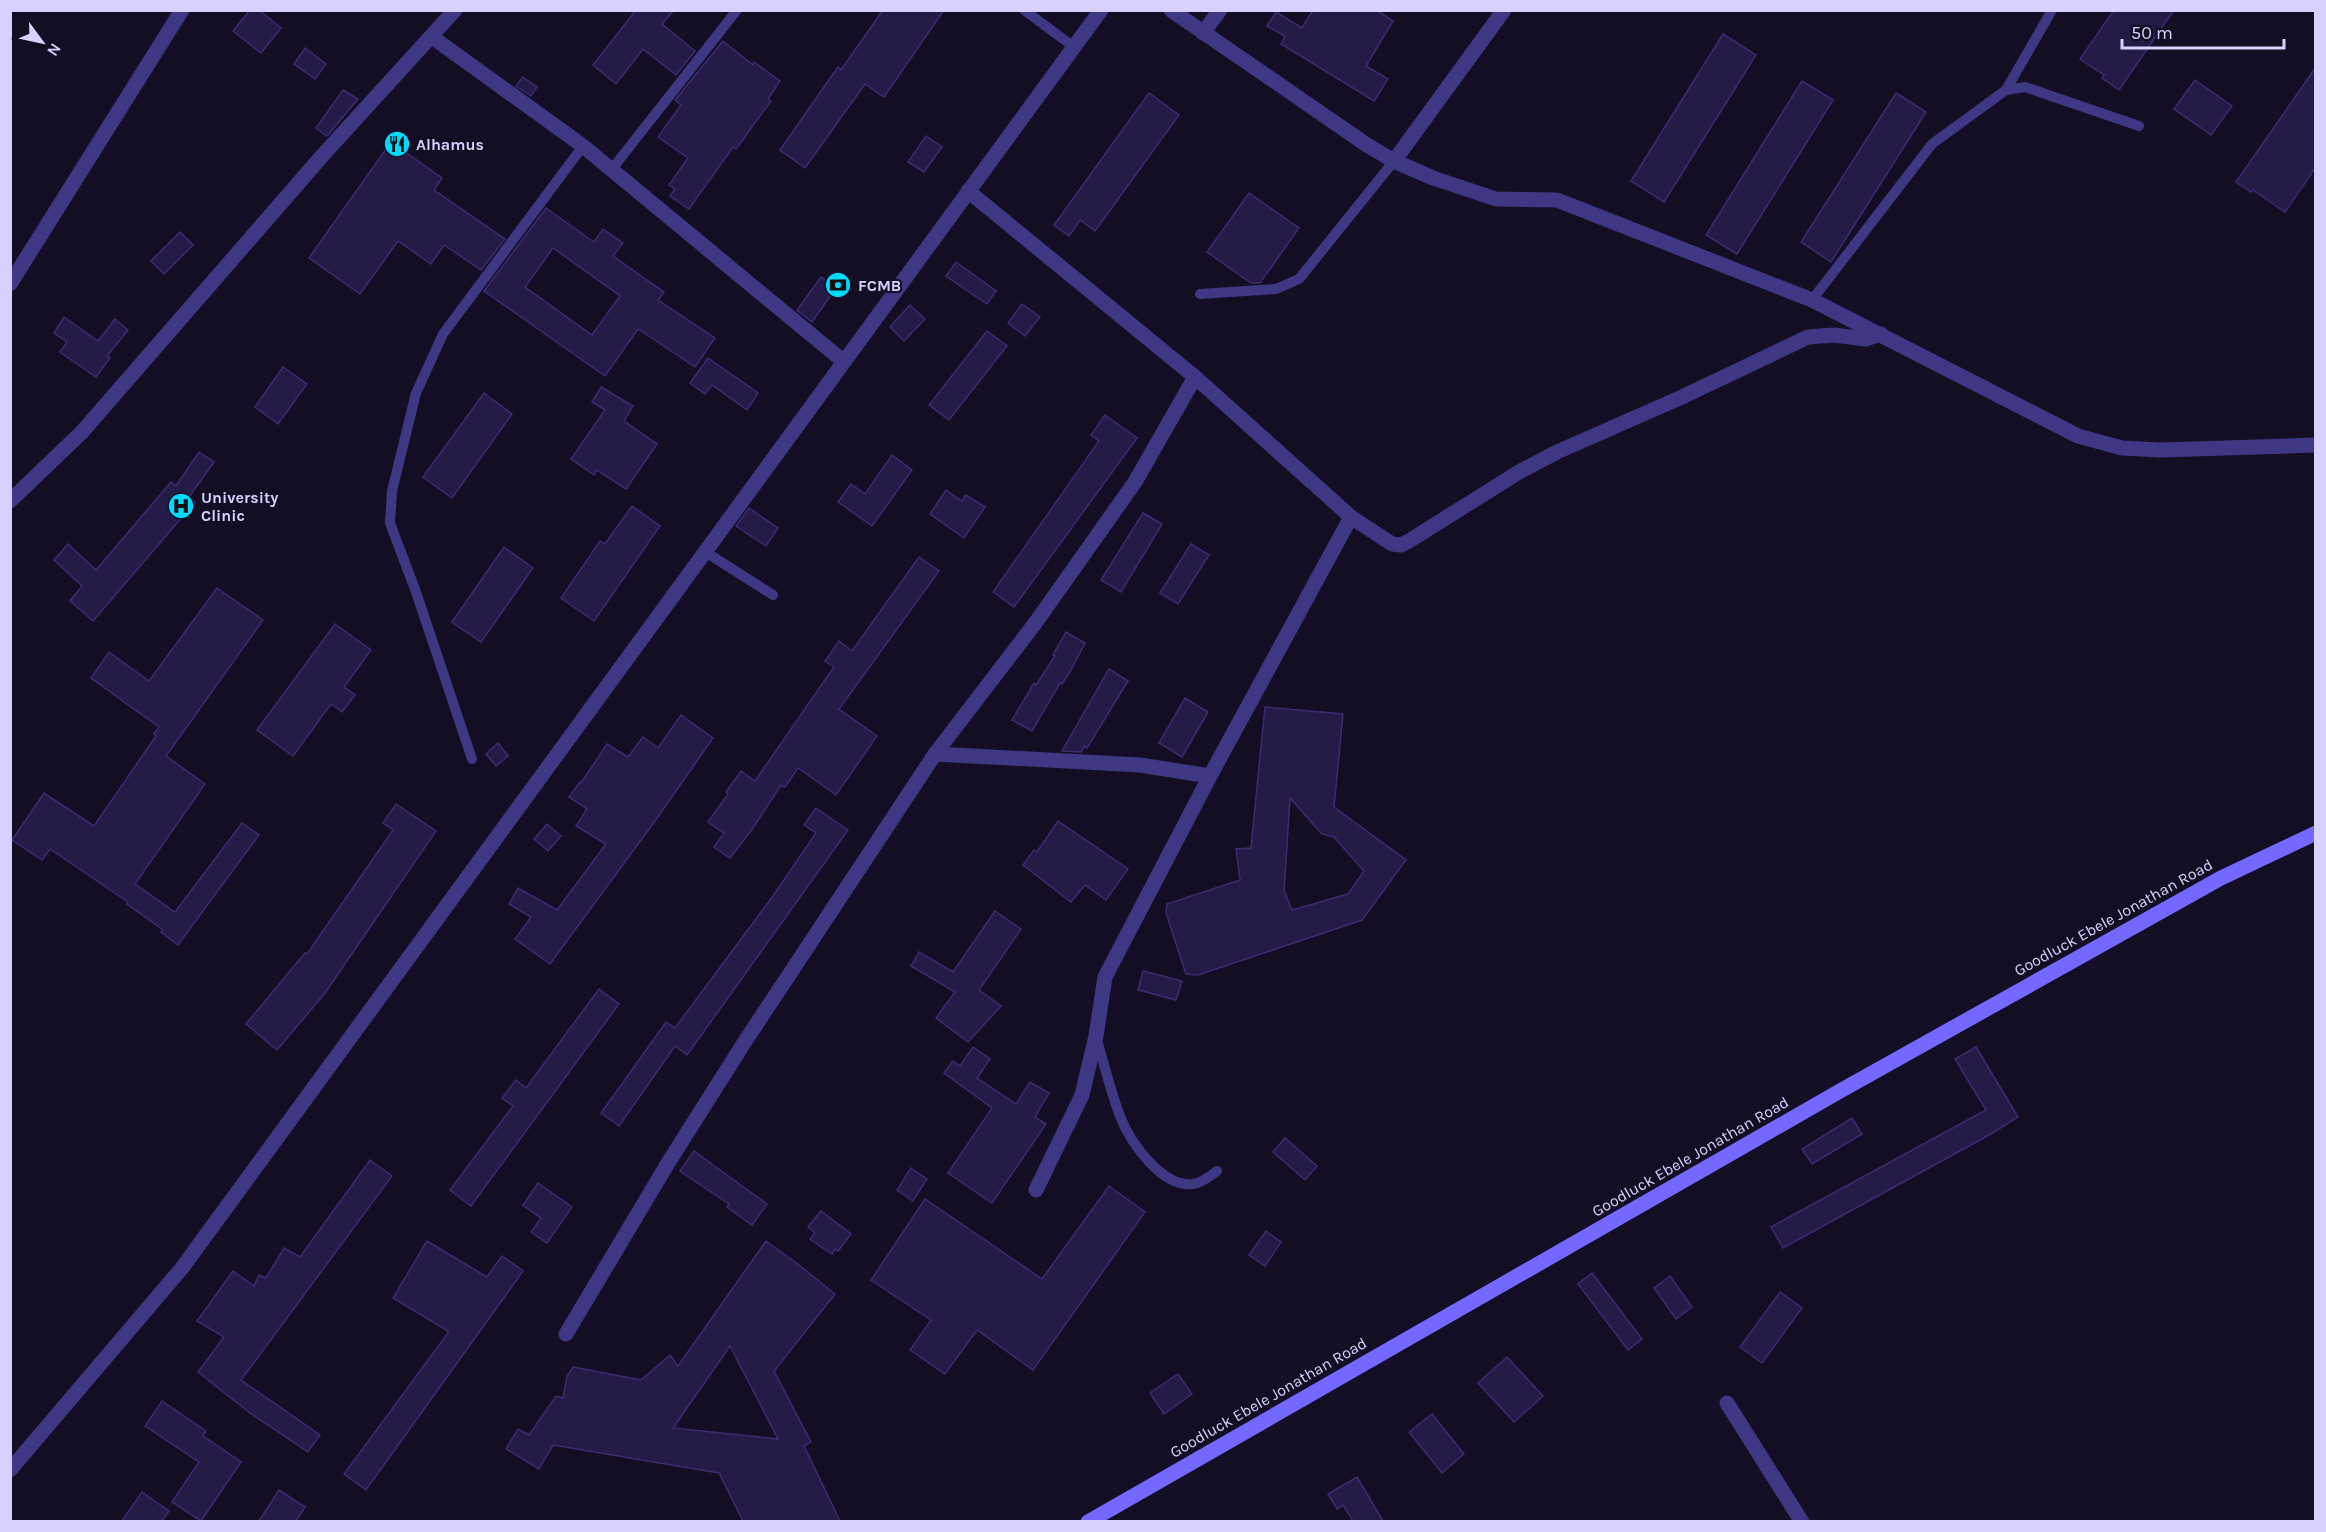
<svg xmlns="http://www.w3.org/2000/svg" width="2326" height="1532" font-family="Karla,sans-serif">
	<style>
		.building { fill: #241a46; stroke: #3c2b72; stroke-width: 1.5; fill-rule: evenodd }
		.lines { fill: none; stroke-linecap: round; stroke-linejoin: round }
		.lane { stroke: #3e3884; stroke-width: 10 }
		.street { stroke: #3e3884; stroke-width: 15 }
		.secondary { stroke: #7368ff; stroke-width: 15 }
		.labels { text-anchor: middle; stroke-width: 4.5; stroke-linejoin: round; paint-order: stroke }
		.poi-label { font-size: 16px; font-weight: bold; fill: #d8d1ff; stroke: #130e24; text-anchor: start }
		.street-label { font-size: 16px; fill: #d8d1ff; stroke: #130e24 }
	</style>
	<rect width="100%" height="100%" fill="#130e24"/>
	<g class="building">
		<path d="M250,10H259L281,28L261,53L233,31Z"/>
		<path d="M636,10H674L662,24L695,51L676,75L643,49L616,84L593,65Z"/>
		<path d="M883,10H944L884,97L865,84L805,168L780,150L838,67L841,70Z"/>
		<path d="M1313,10H1376L1393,21L1366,66L1388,79L1374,101L1281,44L1285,36L1267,26L1276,12L1302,28Z"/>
		<path d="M2114,10H2174L2119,90L2102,78L2104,75L2080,59Z"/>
		<path d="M1723,34L1756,55L1664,202L1631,181Z"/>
		<path d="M723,41L753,65L754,62L780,81L768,99L771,101L736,149L733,147L689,209L670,196L675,189L669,185L688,158L658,137L681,105L675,100Z"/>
		<path d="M305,48L326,64L315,79L294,64Z"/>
		<path d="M2316,67V167L2285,212L2253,190L2251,192L2236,182Z"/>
		<path d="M523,77L537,87L531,96L516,86Z"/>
		<path d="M2195,80L2232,106L2211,135L2174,109Z"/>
		<path d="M1802,81L1833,100L1737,254L1706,235Z"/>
		<path d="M343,90L358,99L327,136L316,128Z"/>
		<path d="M1149,93L1179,115L1095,231L1080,220L1069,236L1054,225Z"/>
		<path d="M1896,93L1926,112L1831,262L1801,242Z"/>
		<path d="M926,136L942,147L924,172L908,162Z"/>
		<path d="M391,142L442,178L434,190L505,239L481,270L444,245L431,264L398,241L360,294L309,258Z"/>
		<path d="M1249,193L1299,228L1260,283H1251L1207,252Z"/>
		<path d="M546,208L594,242L603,229L623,243L613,256L664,292L658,300L715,338L695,367L638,329L605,376L484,291ZM553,248L620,296L592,335L525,287Z"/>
		<path d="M180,232L193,245L164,274L151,261Z"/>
		<path d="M956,262L996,291L987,304L946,276Z"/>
		<path d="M821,277L836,288L812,322L797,310Z"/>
		<path d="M1022,304L1040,317L1025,336L1008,323Z"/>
		<path d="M910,305L925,319L904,341L890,327Z"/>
		<path d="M64,317L98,341L115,319L128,330L107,356L110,358L96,377L60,352L67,342L54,333Z"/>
		<path d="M987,331L1007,346L949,420L929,405Z"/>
		<path d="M708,358L758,393L747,410L712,385L705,394L690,383Z"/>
		<path d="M283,367L307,384L278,424L255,407Z"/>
		<path d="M601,387L633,406L624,421L657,444L626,489L597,470L594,475L571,459L605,410L592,402Z"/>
		<path d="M484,393L512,414L452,498L423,477Z"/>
		<path d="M1105,415L1137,438L1014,607L993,592L1099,441L1091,435Z"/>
		<path d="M199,452L214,462L189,497L195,502L93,621L70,601L82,586L54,560L68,544L96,570L171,482L176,486Z"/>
		<path d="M892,455L912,470L872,526L838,502L851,484L865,494Z"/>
		<path d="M946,490L962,501L966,495L985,507L964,538L930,514Z"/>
		<path d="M632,506L660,526L594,621L561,598L600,541L605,544Z"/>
		<path d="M749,508L778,528L766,546L736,526Z"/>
		<path d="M1143,513L1162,524L1121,592L1101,580Z"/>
		<path d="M1191,544L1209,555L1178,604L1160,593Z"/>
		<path d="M504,547L533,568L481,642L452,622Z"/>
		<path d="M919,557L939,571L839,709L877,736L836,795L798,768L785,787L781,785L753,828L730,858L714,847L724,833L708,822L728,794L726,792L741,771L755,781L834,667L825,661L839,641L852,651Z"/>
		<path d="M217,588L263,620L166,756L205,784L135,884L175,912L242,823L259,835L178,945L161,932L163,930L127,904L128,902L50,849L42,860L12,840L44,793L94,826L156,736L154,734L159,727L91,678L109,652L149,681Z"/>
		<path d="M335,624L371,650L344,687L355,695L342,712L331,704L293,756L257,730Z"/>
		<path d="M1066,632L1085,643L1071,670L1062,684L1060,683L1032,731L1012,720L1034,683L1036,685L1055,656L1053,655Z"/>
		<path d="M1109,669L1128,681L1087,748L1085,746L1081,752L1062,751Z"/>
		<path d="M1185,698L1208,712L1182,757L1159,743Z"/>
		<path d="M1265,707L1343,714L1334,807L1406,860L1362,920L1198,975L1186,974L1166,913L1167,904L1240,880L1236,849L1251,848ZM1290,798L1322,834L1334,837L1364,871L1348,894L1292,910L1284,891Z"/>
		<path d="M681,715L713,738L655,821L550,964L515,939L531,917L509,904L518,888L557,910L606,844L576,826L587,809L569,797L580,782L581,783L607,744L628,757L643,737L658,748Z"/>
		<path d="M498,743L508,756L496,766L486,754Z"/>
		<path d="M396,804L436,831L325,993L277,1050L246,1024L305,953L307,954L393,830L383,823Z"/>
		<path d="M816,808L848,830L687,1055L675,1046L619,1126L601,1113L666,1022L675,1028L773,896L816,833L804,825Z"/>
		<path d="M1058,821L1128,869L1106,900L1085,885L1071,902L1023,865L1034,850L1037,852Z"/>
		<path d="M547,824L561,836L548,851L534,839Z"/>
		<path d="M995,911L1021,929L979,990L1001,1006L968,1042L936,1018L955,992L911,966L919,952L953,972Z"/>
		<path d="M1143,971L1182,981L1176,1000L1138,990Z"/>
		<path d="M599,989L619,1004L471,1206L450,1190L513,1106L502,1098L516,1080L526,1088Z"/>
		<path d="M973,1047L990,1059L977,1078L1016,1104L1030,1082L1049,1093L1035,1117L1046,1124L992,1203L948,1173L992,1108L944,1073L953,1061L960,1066Z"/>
		<path d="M1976,1047L2018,1117L1989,1135L1783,1248L1771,1227L1986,1110L1955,1059Z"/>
		<path d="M1852,1118L1862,1134L1812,1164L1802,1149Z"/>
		<path d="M1285,1138L1317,1166L1305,1180L1273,1152Z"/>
		<path d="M694,1151L767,1204L752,1225L727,1207L729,1204L680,1171Z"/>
		<path d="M370,1160L392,1176L241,1380L320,1435L308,1452L250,1413L198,1372L224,1337L197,1321L233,1271L254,1286L259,1275L266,1278L284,1248L300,1257Z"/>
		<path d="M911,1168L927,1179L913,1201L897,1190Z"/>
		<path d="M538,1183L572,1207L547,1243L531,1232L541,1218L523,1205Z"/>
		<path d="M1109,1186L1145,1212L1033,1370L977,1330L945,1374L910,1350L931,1320L871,1280L925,1199L1042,1279Z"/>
		<path d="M821,1211L851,1234L838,1251L835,1249L832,1254L810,1239L815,1233L808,1227Z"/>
		<path d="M1266,1231L1281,1242L1265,1266L1249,1255Z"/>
		<path d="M427,1241L487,1277L502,1256L523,1271L366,1490L344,1474L448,1333V1331L393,1298Z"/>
		<path d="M766,1241L795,1262L835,1294L774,1371L811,1442L804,1446L840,1521H743L719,1473L553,1445L539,1469L506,1449L518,1429L529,1435L556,1396L563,1398L567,1376L573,1367L641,1380L670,1355L678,1366ZM730,1346L778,1439L673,1428Z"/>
		<path d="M1592,1273L1642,1339L1628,1350L1578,1284Z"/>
		<path d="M1670,1276L1692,1307L1676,1319L1654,1288Z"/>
		<path d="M1780,1292L1802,1308L1762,1363L1740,1347Z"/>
		<path d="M1507,1357L1543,1396L1514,1422L1478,1383Z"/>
		<path d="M1178,1374L1192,1394L1164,1414L1150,1393Z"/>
		<path d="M162,1401L206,1431L203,1436L241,1462L201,1521L172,1502L199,1462L145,1426Z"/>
		<path d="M1432,1414L1464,1454L1442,1473L1409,1432Z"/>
		<path d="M1357,1477L1383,1521H1353L1343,1505L1337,1509L1328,1494Z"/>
		<path d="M279,1490L305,1507L296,1521H259Z"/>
		<path d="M142,1492L169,1511L162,1521H122Z"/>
	</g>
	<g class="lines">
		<g class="lane">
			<path d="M1024,10L1074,47"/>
			<path d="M2006,90L2052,10"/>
			<path d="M612,169L737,10"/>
			<path d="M1200,294L1276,289L1299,279L1394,161"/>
			<path d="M1812,300L1932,144L2006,90L2025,87L2139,126"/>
			<path d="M704,551L773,595"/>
			<path d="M472,759L416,592L390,523L392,491L416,393L443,334L583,146"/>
			<path d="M1096,1037C1104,1063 1110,1090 1120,1116C1130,1142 1162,1188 1193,1184C1202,1183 1210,1176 1217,1171"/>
		</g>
		<g class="street">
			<path d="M1171,10L1367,145L1394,161L1433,178L1496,199L1557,200L1812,300L2078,436L2122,448L2161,450L2316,445"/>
			<path d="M1203,33L1220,10"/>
			<path d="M432,37L583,146L843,361"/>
			<path d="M1394,161L1504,10"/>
			<path d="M968,191L1195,377L1351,517L1392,544L1401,545L1409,541L1519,472L1557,452L1682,397L1808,337L1834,335L1866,339L1881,334"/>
			<path d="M10,284L182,10"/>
			<path d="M10,501L82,432L322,156L455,10"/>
			<path d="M935,754L1140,765L1210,776"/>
			<path d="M1036,1190L1082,1095L1096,1036L1105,977L1210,776L1351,517"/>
			<path d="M566,1334L668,1163L742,1046L935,754L1036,622L1135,482L1195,377"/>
			<path d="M1727,1403L1802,1522"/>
			<path d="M10,1470L182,1268L1101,10"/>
		</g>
		<path class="secondary" d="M1088,1522L1840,1091L2221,878L2316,833"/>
	</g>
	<defs>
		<g id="restaurant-disc" transform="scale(1.35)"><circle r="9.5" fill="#00d8fc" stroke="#130e24"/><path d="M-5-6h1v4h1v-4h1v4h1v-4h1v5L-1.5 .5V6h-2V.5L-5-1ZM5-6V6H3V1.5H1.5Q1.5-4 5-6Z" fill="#111"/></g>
		<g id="bank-disc" transform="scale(1.35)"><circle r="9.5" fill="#00d8fc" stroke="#130e24"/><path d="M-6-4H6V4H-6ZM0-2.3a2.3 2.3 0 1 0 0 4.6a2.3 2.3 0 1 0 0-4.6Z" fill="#111"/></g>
		<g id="hospital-disc" transform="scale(1.35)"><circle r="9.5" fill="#00d8fc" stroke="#130e24"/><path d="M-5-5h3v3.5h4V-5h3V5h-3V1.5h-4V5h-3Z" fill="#111"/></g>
	</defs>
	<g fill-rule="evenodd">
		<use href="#restaurant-disc" x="397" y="144"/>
		<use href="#bank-disc" x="838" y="285"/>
		<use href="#hospital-disc" x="181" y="506"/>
	</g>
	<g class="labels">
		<g class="poi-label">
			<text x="416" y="150">Alhamus</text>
			<text x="858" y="291">FCMB</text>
			<text x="201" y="503">University<tspan x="201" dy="18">Clinic</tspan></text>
		</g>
		<g class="street-label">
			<text transform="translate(2113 917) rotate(-29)" y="6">Goodluck Ebele Jonathan Road</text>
			<text transform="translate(1690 1156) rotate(-30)" y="6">Goodluck Ebele Jonathan Road</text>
			<text transform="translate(1268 1397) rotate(-30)" y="6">Goodluck Ebele Jonathan Road</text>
		</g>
	</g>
	<rect width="2326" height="1532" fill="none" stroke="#d8d1ff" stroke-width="24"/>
	<g transform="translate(42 42) rotate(123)" stroke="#130e24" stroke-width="4.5" paint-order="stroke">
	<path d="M0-4.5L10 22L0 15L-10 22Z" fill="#d8d1ff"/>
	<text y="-9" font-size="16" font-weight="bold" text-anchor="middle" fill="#d8d1ff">N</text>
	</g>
	<path d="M2122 39v9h162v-9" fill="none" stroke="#d8d1ff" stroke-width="3"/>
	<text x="2131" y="39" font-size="18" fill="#d8d1ff" stroke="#130e24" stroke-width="4.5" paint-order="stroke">50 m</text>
</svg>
